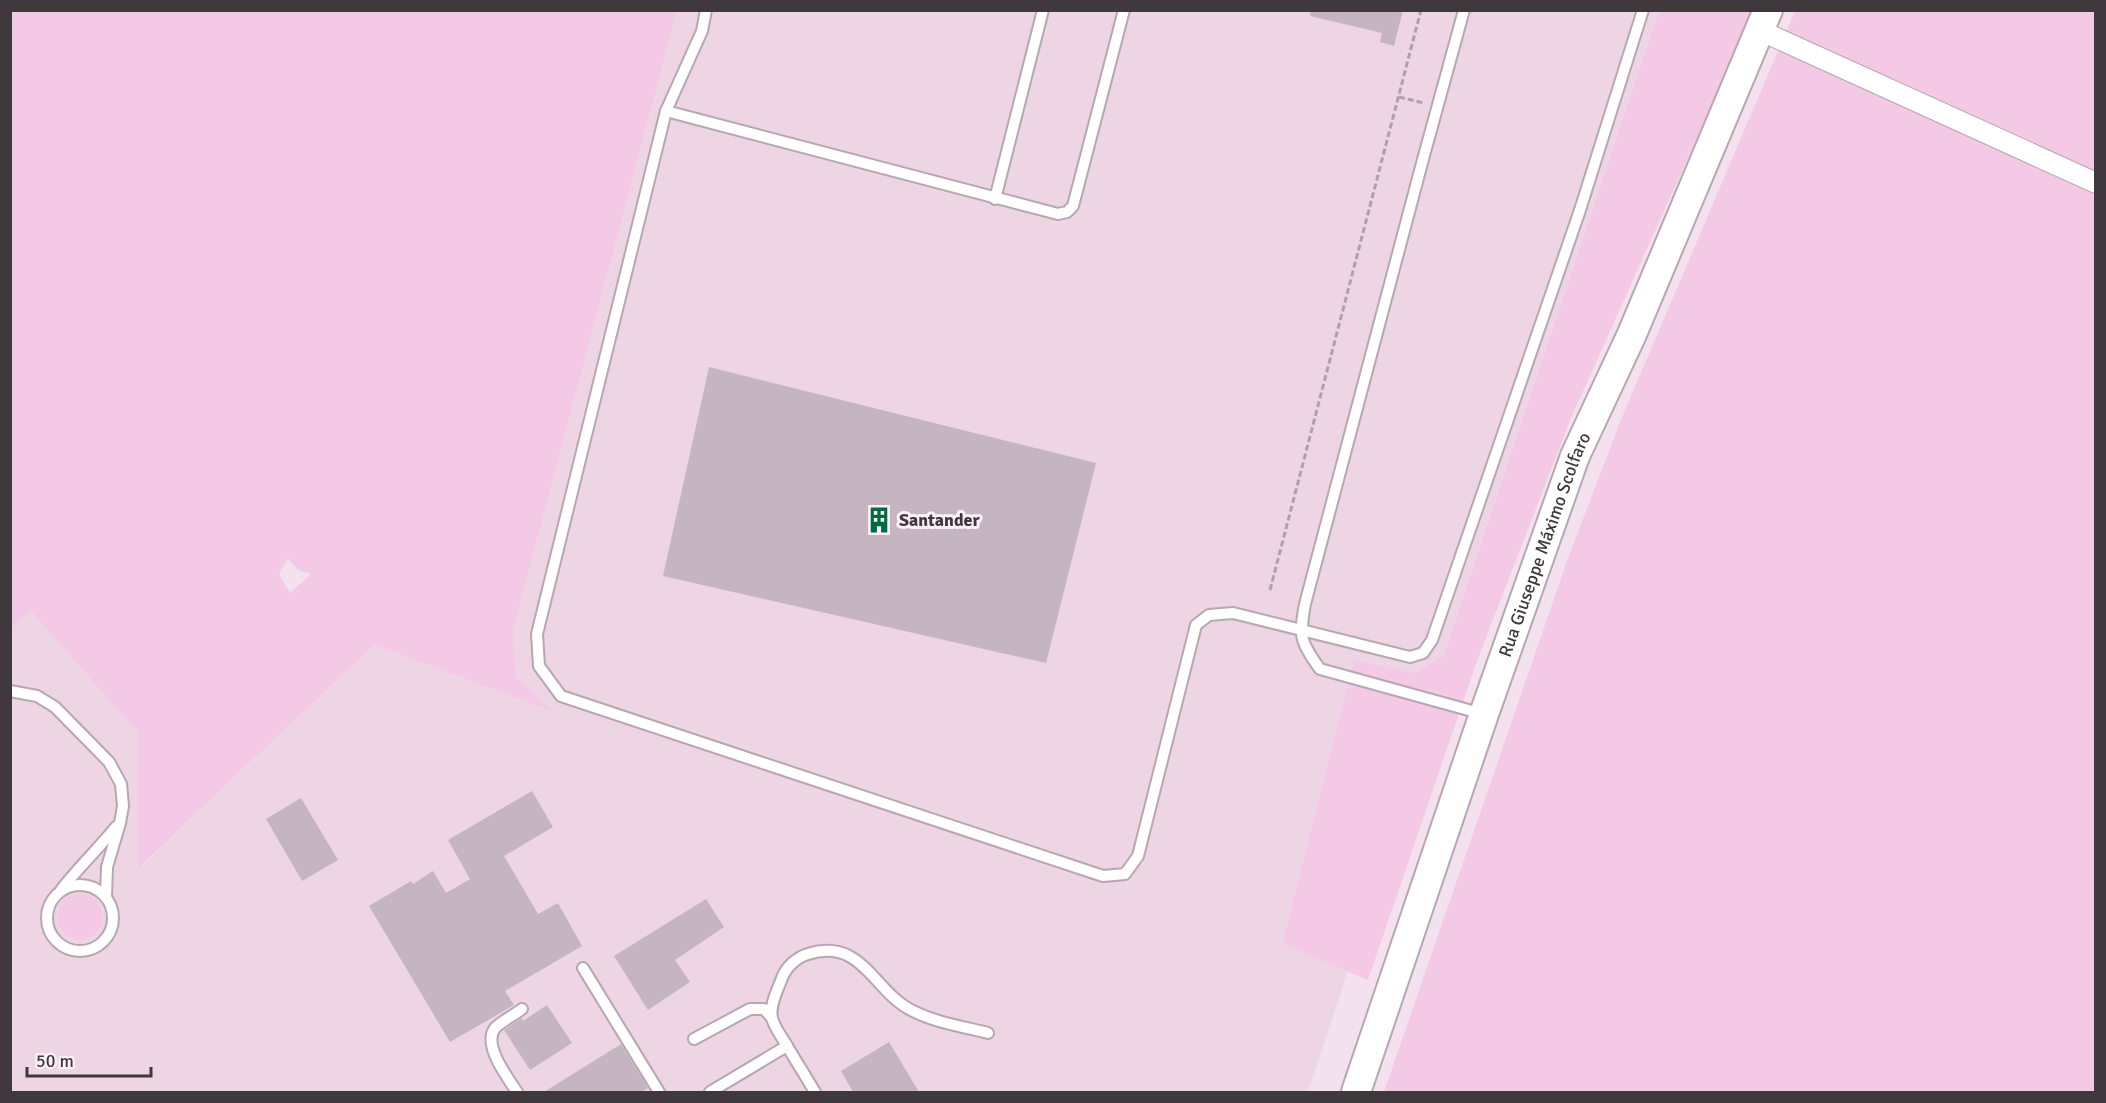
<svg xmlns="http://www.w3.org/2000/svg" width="2106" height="1103" font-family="Signika,sans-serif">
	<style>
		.built { fill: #edd5e4 }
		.green { fill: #f4c9e6; fill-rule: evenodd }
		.building { fill: #c5b5c0 }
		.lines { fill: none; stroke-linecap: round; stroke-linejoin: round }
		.lane-casing { stroke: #b7a7b1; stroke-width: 14 }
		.street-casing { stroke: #b7a7b1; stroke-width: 22 }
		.secondary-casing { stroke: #b7a7b1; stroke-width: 32 }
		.path { stroke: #aea1aa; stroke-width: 3; stroke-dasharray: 6 3; stroke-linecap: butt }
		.lane { stroke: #fff; stroke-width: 10 }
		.street { stroke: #fff; stroke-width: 20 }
		.secondary { stroke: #fff; stroke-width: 28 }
		.labels { text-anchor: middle; stroke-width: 6; stroke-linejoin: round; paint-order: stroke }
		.poi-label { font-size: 18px; font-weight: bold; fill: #3f383d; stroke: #fef0f9; text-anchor: start }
		.street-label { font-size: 18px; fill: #3f383d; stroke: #fef0f9 }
	</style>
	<rect width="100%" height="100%" fill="#f3e2ed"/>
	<path class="built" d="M677,11H1659L1444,655L1415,673L1354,660L1282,942L1348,971L1308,1092H11L10,628L31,611L138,733L139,869L374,645L552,712L516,676L513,631Z"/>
	<g class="green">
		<path d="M11,10L677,11L513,631L516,676L553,712L374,645L138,869V733L31,611L11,628ZM288,558L298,570L311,574L290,593L279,574Z"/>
		<path d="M1659,11H1754L1571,418L1477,661L1368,980L1282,943L1354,660L1415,673L1444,655Z"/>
		<path d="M1795,11H2095V1092H1384L1568,558L1620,422Z"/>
		<circle cx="80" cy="917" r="23"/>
	</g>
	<g class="building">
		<path d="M1311,10H1403L1394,46L1380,42L1382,33L1310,16Z"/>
		<path d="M709,367L1096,463L1046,663L663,576Z"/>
		<path d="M532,791L553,827L504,856L538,914L558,903L582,946L505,991L514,1005L450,1042L369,906L411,881L413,884L433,871L446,893L470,879L448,840Z"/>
		<path d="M301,798L338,860L302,881L266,819Z"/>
		<path d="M706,899L724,927L675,960L690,982L648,1010L614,956Z"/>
		<path d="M547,1005L572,1043L530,1070L504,1030L522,1018L523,1021Z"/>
		<path d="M889,1042L919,1092H853L841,1071Z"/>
		<path d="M621,1044L648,1088L641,1092H544Z"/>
	</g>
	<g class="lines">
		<g class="lane-casing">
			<g id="lane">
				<path d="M706,10L702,31L666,111L537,634L539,666L561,696L1103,876L1125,874L1138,856L1196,625L1209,615L1233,613L1410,657L1423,653L1432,640L1580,210L1643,10"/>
				<path d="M1464,10L1422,163L1305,604C1299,636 1300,642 1320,669L1483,714"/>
				<path d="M666,111L1058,214L1067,212L1073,206L1124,10"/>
				<path d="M995,199L1043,10"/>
				<path d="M10,691L37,696L55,707L109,762L121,784L123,806L120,823L107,867L106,897"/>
				<circle cx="80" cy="918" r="33"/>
				<path d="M61,890C78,868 98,849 116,827"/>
				<path d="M583,968L659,1092"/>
				<path d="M694,1039L750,1009H764L771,1017"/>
				<path d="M787,1046L815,1092"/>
				<path d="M517,1092C508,1078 482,1045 495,1028C502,1021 514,1015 522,1009"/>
				<path d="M710,1092L787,1046C782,1037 774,1027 772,1018C769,1006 778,989 782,978C786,967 797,957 808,954C863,937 873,992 913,1011C934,1022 964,1027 988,1033"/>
			</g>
		</g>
		<g class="street-casing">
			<path id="street" d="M1759,30L2096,183"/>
		</g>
		<g class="secondary-casing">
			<g id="secondary">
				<path id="s1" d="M1356,1092L1484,714L1575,456L1632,334L1768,10"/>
			</g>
		</g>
		<g class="path">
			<path d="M1399,97L1424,103"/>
			<path d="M1270,590L1421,10"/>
		</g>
		<use href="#lane" class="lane"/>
		<use href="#street" class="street"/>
		<use href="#secondary" class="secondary"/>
	</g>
	<defs>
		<g id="building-bare" transform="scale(2.07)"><path d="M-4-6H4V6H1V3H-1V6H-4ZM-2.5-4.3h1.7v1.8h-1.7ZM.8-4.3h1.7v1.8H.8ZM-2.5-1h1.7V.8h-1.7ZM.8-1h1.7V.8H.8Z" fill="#006b42" stroke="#fef0f9" stroke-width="2.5" paint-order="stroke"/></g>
	</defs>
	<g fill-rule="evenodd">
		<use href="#building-bare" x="879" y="520"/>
	</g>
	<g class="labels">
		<g class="poi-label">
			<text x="899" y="526">Santander</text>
		</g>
		<g class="street-label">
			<text dy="6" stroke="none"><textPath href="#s1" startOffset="579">Rua Giuseppe Máximo Scolfaro</textPath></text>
		</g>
	</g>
	<rect width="2106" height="1103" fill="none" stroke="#3f383d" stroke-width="24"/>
	<path d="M27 1067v9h124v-9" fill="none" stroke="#3f383d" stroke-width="3"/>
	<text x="36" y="1067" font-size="18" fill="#3f383d" stroke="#fef0f9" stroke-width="4.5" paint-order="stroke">50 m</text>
</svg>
